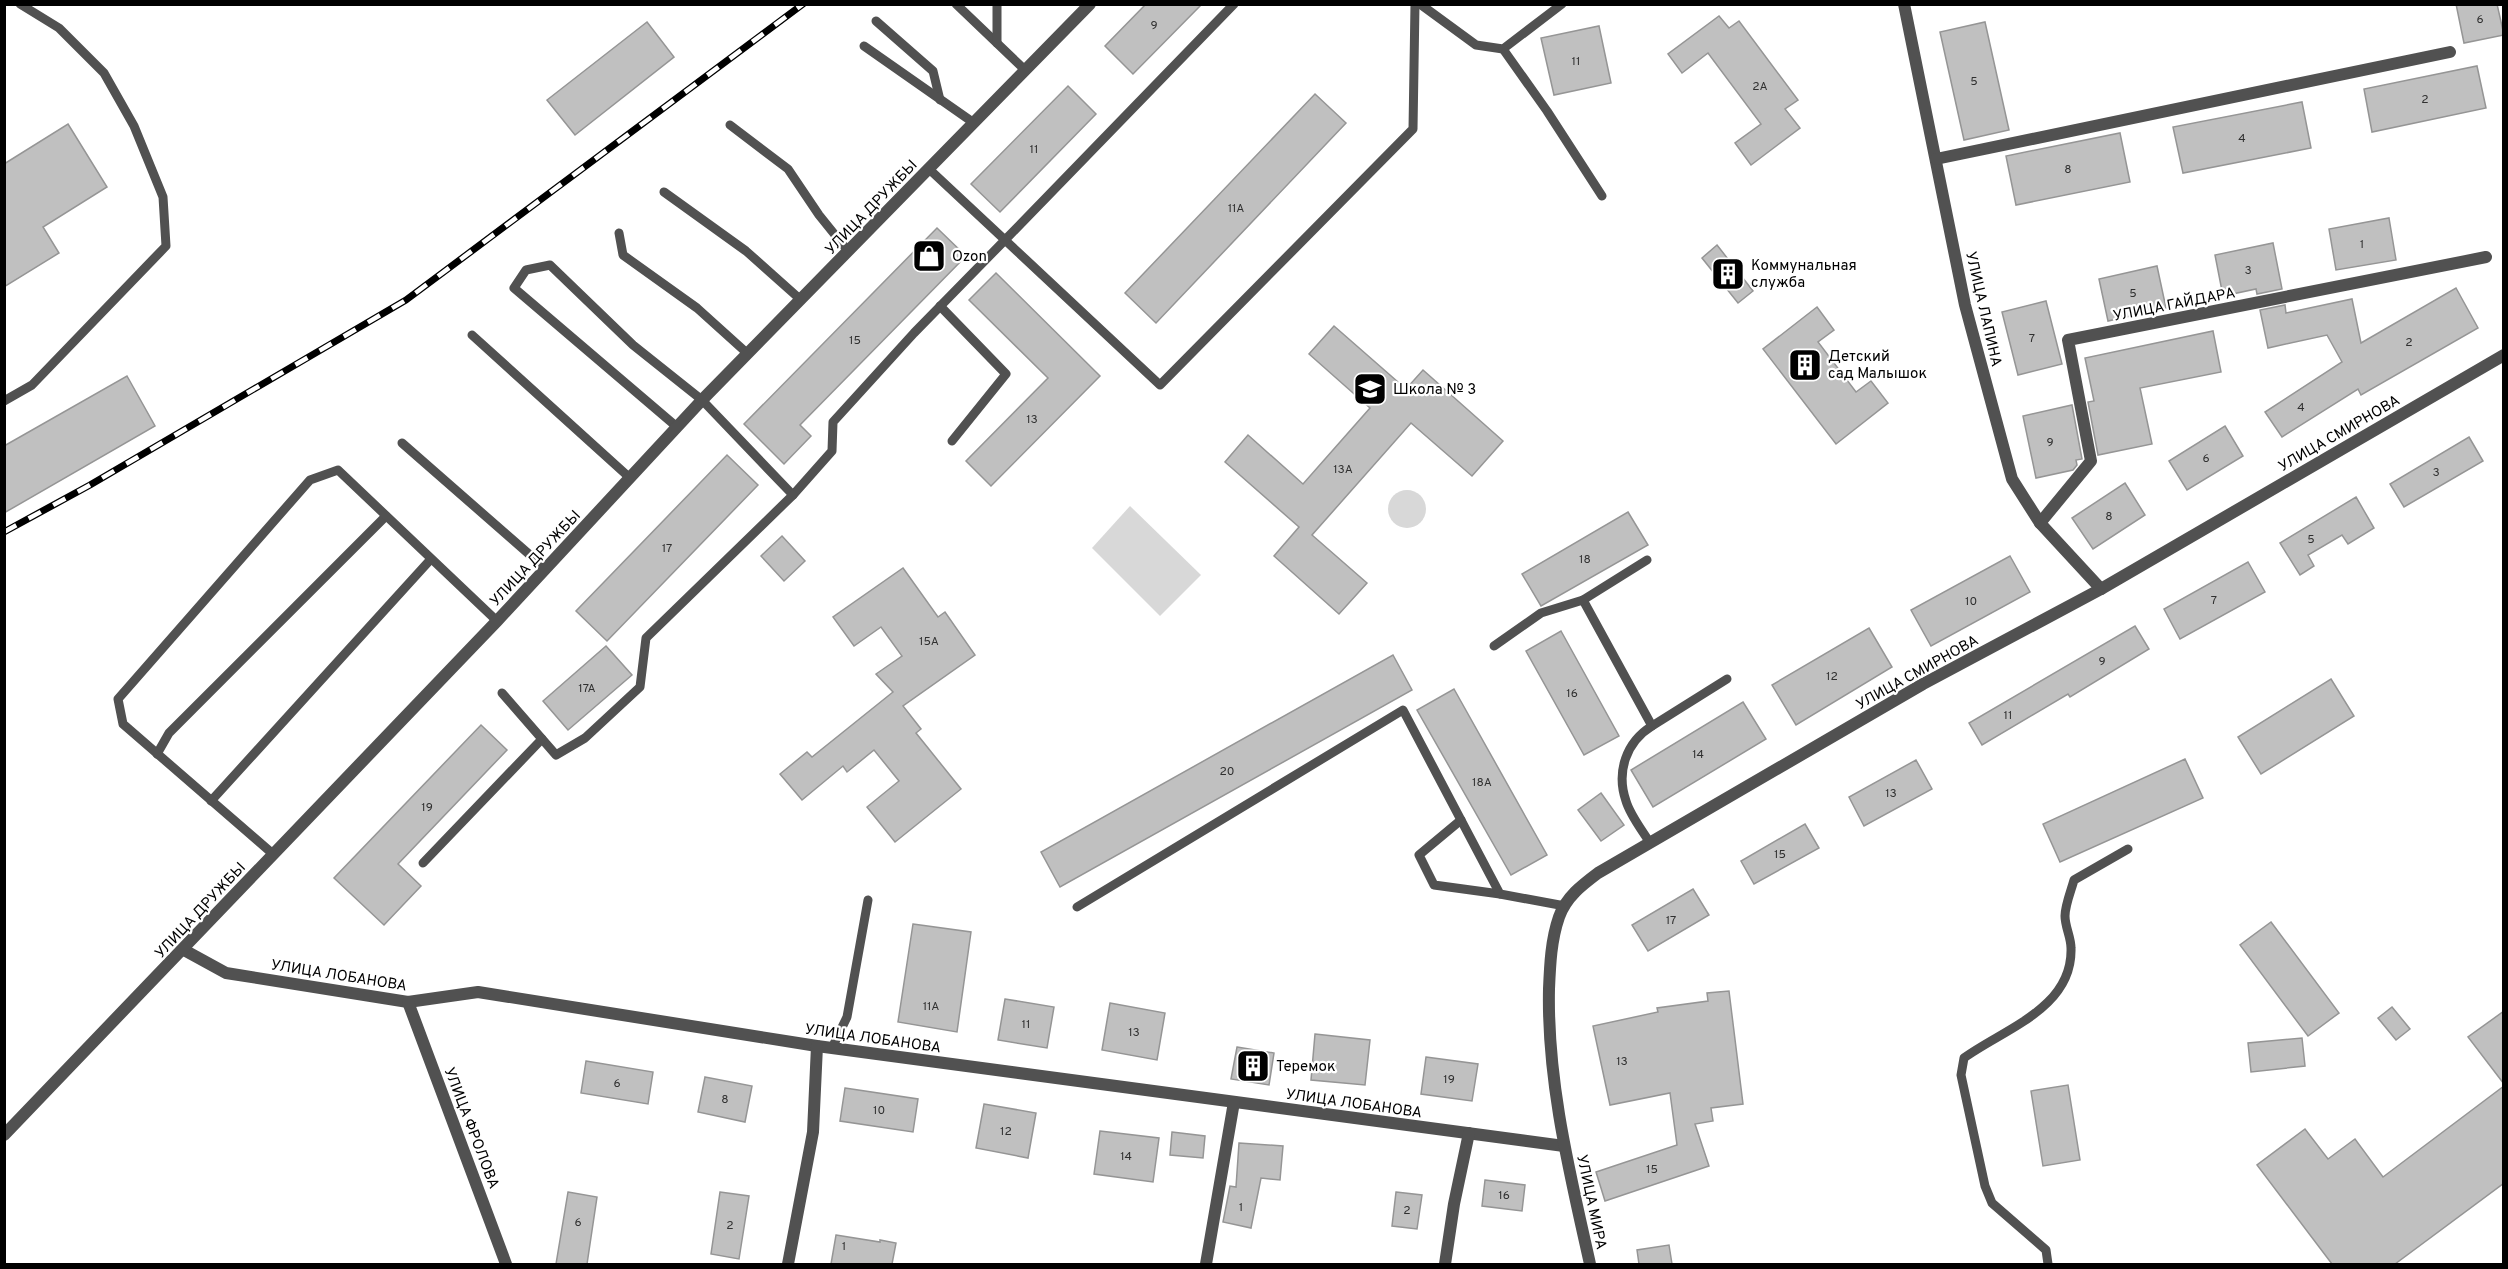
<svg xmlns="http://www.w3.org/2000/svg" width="2508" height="1269" font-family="Overpass,sans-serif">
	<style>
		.green { fill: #d8d8d8 }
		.building { fill: #c0c0c0; stroke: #959595; stroke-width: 1.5 }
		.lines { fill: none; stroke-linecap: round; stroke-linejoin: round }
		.lane { stroke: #515151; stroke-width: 9 }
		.street { stroke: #515151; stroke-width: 12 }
		.rail-casing { stroke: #000; stroke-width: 7 }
		.rail { stroke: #fff; stroke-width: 4.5; stroke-dasharray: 14; stroke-linecap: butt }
		.labels { text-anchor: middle; stroke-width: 4.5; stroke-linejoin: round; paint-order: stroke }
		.number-label { font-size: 12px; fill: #303030 }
		.street-label { font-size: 15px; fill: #000; stroke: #fff }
		.poi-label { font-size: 15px; fill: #000; stroke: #fff; text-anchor: start }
	</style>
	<rect width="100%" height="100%" fill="#fff"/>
	<g class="green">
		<circle cx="1407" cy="509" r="19"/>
		<path d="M1130,506L1201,575L1160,616L1092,548Z"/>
	</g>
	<g class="building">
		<path d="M1146,4H1202L1133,74L1105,46Z"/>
		<path d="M2456,4H2497L2504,35L2464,43Z"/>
		<path d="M1719,16L1729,28L1739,21L1798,100L1785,109L1800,128L1751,165L1735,143L1761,124L1708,53L1682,73L1668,54Z"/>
		<path d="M647,22L674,57L575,135L547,100Z"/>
		<path d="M1985,22L2009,130L1964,140L1940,32Z"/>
		<path d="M1599,26L1611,83L1554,95L1541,38Z"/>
		<path d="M2477,66L2486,108L2372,132L2364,89Z"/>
		<path d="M1068,86L1096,114L1000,212L971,184Z"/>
		<path d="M1315,94L1346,123L1156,323L1125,293Z"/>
		<path d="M2302,102L2311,148L2183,173L2173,127Z"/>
		<path d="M68,124L107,187L43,227L59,253L4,287V164Z"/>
		<path d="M2120,133L2130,182L2016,205L2006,156Z"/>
		<path d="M2389,218L2396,260L2336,270L2329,229Z"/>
		<path d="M937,228L966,256L800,425L811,436L784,464L744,424Z"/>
		<path d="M2273,243L2282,289L2257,294L2256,289L2223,296L2215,255Z"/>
		<path d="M1717,245L1753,291L1738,303L1702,258Z"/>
		<path d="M2157,266L2166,308L2108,321L2099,279Z"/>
		<path d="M996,273L1100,376L991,486L966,461L1048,378L969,300Z"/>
		<path d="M2456,288L2478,328L2361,395L2358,389L2282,437L2265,412L2342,362L2327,335L2268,348L2260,310L2285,305L2286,313L2352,299L2361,343Z"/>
		<path d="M2046,301L2062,364L2018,375L2002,312Z"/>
		<path d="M1817,307L1834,330L1818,342L1856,392L1871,381L1888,403L1836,444L1763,349Z"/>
		<path d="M1334,326L1406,389L1423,370L1503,441L1472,476L1411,423L1312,535L1367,583L1339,614L1274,556L1299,527L1225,462L1248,435L1303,484L1370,408L1309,354Z"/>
		<path d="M2213,331L2221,372L2140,388L2152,444L2098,455L2088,402L2094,401L2085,358Z"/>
		<path d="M127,376L155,426L4,513V446Z"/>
		<path d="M2072,405L2082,459L2076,460L2077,465L2073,470L2036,478L2023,416Z"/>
		<path d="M2225,426L2243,456L2187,490L2169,461Z"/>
		<path d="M2469,437L2483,461L2404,507L2390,484Z"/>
		<path d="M727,455L758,485L607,641L576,611Z"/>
		<path d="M2125,483L2145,515L2093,549L2072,518Z"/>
		<path d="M2356,497L2374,528L2348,544L2342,535L2308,555L2314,566L2300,575L2280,543Z"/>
		<path d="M1628,512L1648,545L1541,606L1522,574Z"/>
		<path d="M782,536L805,561L784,581L761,556Z"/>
		<path d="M2010,556L2030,592L1931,646L1911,610Z"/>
		<path d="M2248,562L2265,592L2180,639L2164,609Z"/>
		<path d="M903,568L938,617L945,612L975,655L903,706L921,729L916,733L961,789L895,842L867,807L899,781L874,750L847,772L843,766L802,800L780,774L807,752L812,757L893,692L876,674L902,656L881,627L854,646L833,617Z"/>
		<path d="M2135,626L2149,649L2070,697L2068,694L1982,745L1969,723Z"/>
		<path d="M1869,628L1892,667L1796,725L1772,685Z"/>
		<path d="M1561,631L1619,736L1584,755L1526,651Z"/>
		<path d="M606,646L632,675L568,730L543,701Z"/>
		<path d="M1393,655L1412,690L1060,887L1041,852Z"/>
		<path d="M2331,679L2354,716L2261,774L2238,737Z"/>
		<path d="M1454,689L1547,855L1511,875L1417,710Z"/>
		<path d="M1743,702L1766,739L1653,807L1631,770Z"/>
		<path d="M481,725L507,750L398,864L421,886L384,925L334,878Z"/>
		<path d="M2185,759L2203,798L2060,862L2043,824Z"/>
		<path d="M1916,760L1932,789L1864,826L1849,797Z"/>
		<path d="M1601,793L1624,825L1601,841L1578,810Z"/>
		<path d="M1805,824L1819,848L1754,884L1741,861Z"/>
		<path d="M1693,889L1709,915L1648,951L1632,925Z"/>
		<path d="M2271,922L2339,1013L2308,1036L2240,945Z"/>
		<path d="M913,924L971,932L957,1032L898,1022Z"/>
		<path d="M1729,991L1743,1104L1711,1108L1713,1121L1695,1124L1709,1166L1605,1201L1596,1172L1677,1145L1670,1093L1610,1105L1593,1026L1658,1012L1657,1008L1708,1001L1707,993Z"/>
		<path d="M1005,999L1054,1007L1047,1048L998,1040Z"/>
		<path d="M1110,1003L1165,1013L1157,1060L1102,1050Z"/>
		<path d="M2392,1007L2410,1029L2396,1040L2378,1018Z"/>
		<path d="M2504,1011V1084L2468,1037Z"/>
		<path d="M1315,1034L1370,1040L1365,1085L1311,1080Z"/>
		<path d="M2302,1038L2305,1066L2251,1072L2248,1043Z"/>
		<path d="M1237,1047L1274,1053L1269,1085L1231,1079Z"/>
		<path d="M1426,1057L1478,1064L1472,1101L1421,1094Z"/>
		<path d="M586,1061L653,1072L648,1104L581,1093Z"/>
		<path d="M705,1077L752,1086L745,1122L698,1112Z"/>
		<path d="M2068,1085L2080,1160L2043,1166L2031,1091Z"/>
		<path d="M2504,1086V1183L2395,1264H2332L2257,1165L2305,1129L2328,1159L2355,1139L2383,1177Z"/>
		<path d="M845,1088L918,1099L913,1132L840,1121Z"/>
		<path d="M984,1104L1036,1113L1028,1158L976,1148Z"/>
		<path d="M1100,1131L1159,1138L1153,1182L1094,1174Z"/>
		<path d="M1172,1132L1205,1136L1203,1158L1170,1155Z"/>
		<path d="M1239,1143L1283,1146L1280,1180L1261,1178L1251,1228L1223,1222L1230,1186L1236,1187Z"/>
		<path d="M1485,1180L1525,1185L1522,1211L1482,1206Z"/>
		<path d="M568,1192L597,1197L587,1264H556Z"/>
		<path d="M720,1192L749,1196L739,1259L711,1254Z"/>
		<path d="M1396,1192L1422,1195L1417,1229L1392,1226Z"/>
		<path d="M836,1235L880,1242V1240L896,1243L892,1264H831Z"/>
		<path d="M1669,1245L1672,1264H1639L1637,1250Z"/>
	</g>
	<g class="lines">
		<g class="lane">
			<path d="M956,4L1025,70"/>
			<path d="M1234,4L1005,240L1160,385L1413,129L1415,4"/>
			<path d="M1420,4L1476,45L1503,49L1562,4"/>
			<path d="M876,21L933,71L940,100"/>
			<path d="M997,43V4"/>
			<path d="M864,46L974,123"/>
			<path d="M1503,49L1547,111L1602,196"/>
			<path d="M730,125L788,169L819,215L848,251"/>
			<path d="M664,192L746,251L801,300"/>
			<path d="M619,233L623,255L697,308L748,354"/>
			<path d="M940,306L1006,374L952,441"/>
			<path d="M472,335L630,478"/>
			<path d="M4,401L32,385L166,246L163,197L134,126L104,73L59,28L20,4"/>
			<path d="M677,427L514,288L526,270L550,265L633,345L702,400L793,495L832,451L833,422L914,333L1005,240L929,169"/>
			<path d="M402,443L546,569"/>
			<path d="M1647,560L1583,600L1652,726C1626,742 1616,772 1626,801C1630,815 1642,830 1650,843"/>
			<path d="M1494,646L1541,613L1583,600"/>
			<path d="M502,693L556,755L585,738L640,687L646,638L793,495"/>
			<path d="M1652,726L1727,679"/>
			<path d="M157,754L169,733L386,516"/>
			<path d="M211,801L431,559"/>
			<path d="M1461,820L1419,855L1434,885L1500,894"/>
			<path d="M273,854L123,724L118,699L310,480L338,470L497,621"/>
			<path d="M423,863L542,739"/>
			<path d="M1077,907L1403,710L1500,894L1565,906"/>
			<path d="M832,1048L847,1017L868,900"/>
			<path d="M2048,1264L2046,1250L1992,1203L1985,1186L1961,1075L1964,1058C2004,1029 2073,1008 2071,948C2071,937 2065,927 2065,916C2065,905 2071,891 2074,880L2128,849"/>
		</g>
		<g class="street">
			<path d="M1904,4L1965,305L2012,479L2040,523L2101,589"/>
			<path d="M1936,159L2450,52"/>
			<path d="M2040,523L2091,461L2068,340L2486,257"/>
			<path d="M184,950L226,973L408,1002L478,992L817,1046L1564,1146"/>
			<path d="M408,1002L506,1264"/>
			<path d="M4,1135L497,621L702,400L1090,4"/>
			<path d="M788,1264L813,1132L817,1046"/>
			<path d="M1206,1264L1234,1102"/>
			<path d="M1445,1264L1454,1204L1469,1133"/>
			<path d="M1590,1264C1570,1174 1547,1082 1549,989C1550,965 1551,940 1559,917C1566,897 1582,885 1598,873L1923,684L2101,589L2504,355"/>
		</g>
		<g class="rail-casing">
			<path id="rail" d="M4,532L90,485L406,300L803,4"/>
		</g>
		<use href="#rail" class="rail"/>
	</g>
	<defs>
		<g id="shop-square" transform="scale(1.725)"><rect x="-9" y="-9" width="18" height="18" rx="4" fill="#000" stroke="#fff"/><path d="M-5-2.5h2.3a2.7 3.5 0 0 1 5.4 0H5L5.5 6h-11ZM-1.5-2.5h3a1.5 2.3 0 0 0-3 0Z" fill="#fff"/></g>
		<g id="building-square" transform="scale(1.725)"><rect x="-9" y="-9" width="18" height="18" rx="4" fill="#000" stroke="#fff"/><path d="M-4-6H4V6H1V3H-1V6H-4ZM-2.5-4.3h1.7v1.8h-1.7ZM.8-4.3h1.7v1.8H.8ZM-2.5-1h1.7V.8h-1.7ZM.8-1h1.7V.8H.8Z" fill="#fff"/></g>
		<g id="school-square" transform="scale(1.725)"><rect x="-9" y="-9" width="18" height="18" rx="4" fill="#000" stroke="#fff"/><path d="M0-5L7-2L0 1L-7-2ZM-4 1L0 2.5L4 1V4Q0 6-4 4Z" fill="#fff"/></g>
	</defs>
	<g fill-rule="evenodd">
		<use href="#shop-square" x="929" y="256"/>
		<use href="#building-square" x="1728" y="274"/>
		<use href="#building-square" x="1805" y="365"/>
		<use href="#school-square" x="1370" y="389"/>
		<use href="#building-square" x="1253" y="1066"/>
	</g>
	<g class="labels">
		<g class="number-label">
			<text x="2480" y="23">6</text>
			<text x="1154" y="29">9</text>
			<text x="1576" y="65">11</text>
			<text x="1974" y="85">5</text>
			<text x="1760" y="90">2А</text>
			<text x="2425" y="103">2</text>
			<text x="2242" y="142">4</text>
			<text x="1034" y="153">11</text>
			<text x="2068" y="173">8</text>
			<text x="1236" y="212">11А</text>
			<text x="2362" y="248">1</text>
			<text x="2248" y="274">3</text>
			<text x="2133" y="297">5</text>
			<text x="2032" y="342">7</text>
			<text x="855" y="344">15</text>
			<text x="2409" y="346">2</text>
			<text x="2301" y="411">4</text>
			<text x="1032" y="423">13</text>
			<text x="2050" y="446">9</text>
			<text x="2206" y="462">6</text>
			<text x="1343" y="473">13А</text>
			<text x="2436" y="476">3</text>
			<text x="2109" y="520">8</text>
			<text x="2311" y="543">5</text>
			<text x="667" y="552">17</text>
			<text x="1585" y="563">18</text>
			<text x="2214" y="604">7</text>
			<text x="1971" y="605">10</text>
			<text x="929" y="645">15А</text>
			<text x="2102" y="665">9</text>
			<text x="1832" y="680">12</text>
			<text x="587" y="692">17А</text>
			<text x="1572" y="697">16</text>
			<text x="2008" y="719">11</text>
			<text x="1698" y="758">14</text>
			<text x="1227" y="775">20</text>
			<text x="1482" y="786">18А</text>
			<text x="1891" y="797">13</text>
			<text x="427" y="811">19</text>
			<text x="1780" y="858">15</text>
			<text x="1671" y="924">17</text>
			<text x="931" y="1010">11А</text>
			<text x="1026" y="1028">11</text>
			<text x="1134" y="1036">13</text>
			<text x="1622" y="1065">13</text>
			<text x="1449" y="1083">19</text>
			<text x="617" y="1087">6</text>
			<text x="725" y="1103">8</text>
			<text x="879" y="1114">10</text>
			<text x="1006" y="1135">12</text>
			<text x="1126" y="1160">14</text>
			<text x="1652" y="1173">15</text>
			<text x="1504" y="1199">16</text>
			<text x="1241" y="1211">1</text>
			<text x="1407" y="1214">2</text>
			<text x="578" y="1226">6</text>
			<text x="730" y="1229">2</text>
			<text x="844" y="1250">1</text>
		</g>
		<g class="street-label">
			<text transform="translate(871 207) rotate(-46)" y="5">УЛИЦА ДРУЖБЫ</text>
			<text transform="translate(2174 304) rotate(-11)" y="5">УЛИЦА ГАЙДАРА</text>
			<text transform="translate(1984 309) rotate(77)" y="5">УЛИЦА ЛАПИНА</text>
			<text transform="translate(2339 433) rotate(-30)" y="5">УЛИЦА СМИРНОВА</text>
			<text transform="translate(535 558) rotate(-47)" y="5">УЛИЦА ДРУЖБЫ</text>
			<text transform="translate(1917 672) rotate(-29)" y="5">УЛИЦА СМИРНОВА</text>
			<text transform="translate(200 910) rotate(-47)" y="5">УЛИЦА ДРУЖБЫ</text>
			<text transform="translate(339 975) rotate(9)" y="5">УЛИЦА ЛОБАНОВА</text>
			<text transform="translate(873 1038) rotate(8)" y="5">УЛИЦА ЛОБАНОВА</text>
			<text transform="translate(1354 1103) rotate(8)" y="5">УЛИЦА ЛОБАНОВА</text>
			<text transform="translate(472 1128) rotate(69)" y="5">УЛИЦА ФРОЛОВА</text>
			<text transform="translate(1592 1202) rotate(78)" y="5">УЛИЦА МИРА</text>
		</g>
		<g class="poi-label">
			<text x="952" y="261">Ozon</text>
			<text x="1751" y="270">Коммунальная<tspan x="1751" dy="17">служба</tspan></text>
			<text x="1828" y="361">Детский<tspan x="1828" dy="17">сад Малышок</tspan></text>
			<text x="1393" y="394">Школа № 3</text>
			<text x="1276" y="1071">Теремок</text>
		</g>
	</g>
	<rect width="2508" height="1269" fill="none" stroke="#000000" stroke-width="12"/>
</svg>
